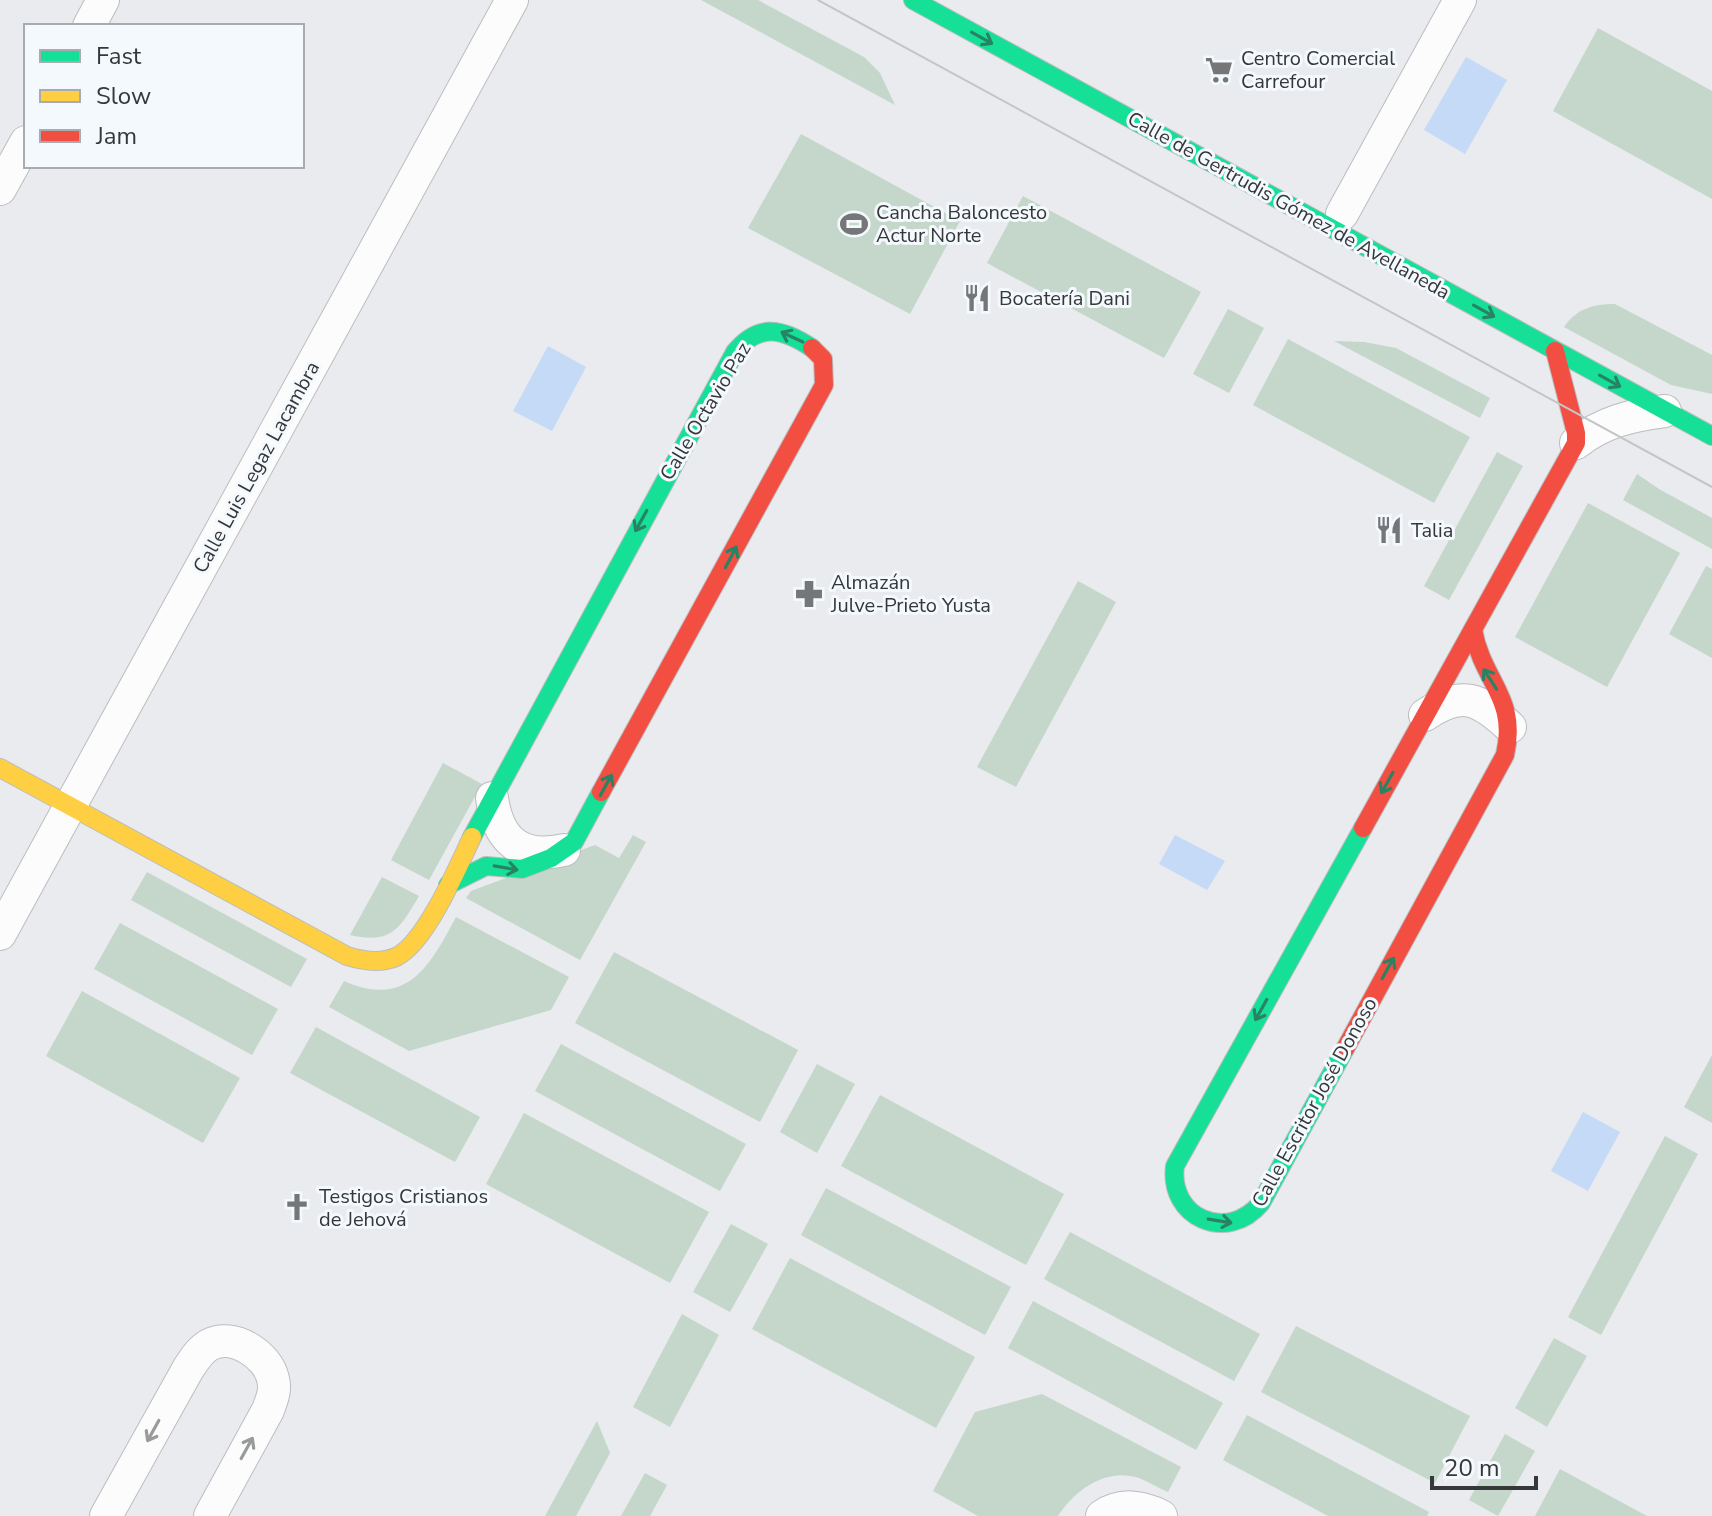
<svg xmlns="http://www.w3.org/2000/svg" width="1712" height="1516" font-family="'Nunito Sans',sans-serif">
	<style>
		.green { fill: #c4d7ca }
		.water { fill: #c5daf6 }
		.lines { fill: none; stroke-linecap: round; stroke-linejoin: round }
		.street-casing { stroke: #bbbdbf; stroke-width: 34 }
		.fast-casing { stroke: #bbbdbf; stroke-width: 20 }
		.slow-casing { stroke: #bbbdbf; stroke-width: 20 }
		.jam-casing { stroke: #bbbdbf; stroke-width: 20 }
		.street { stroke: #fcfcfc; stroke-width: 32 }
		.fast { stroke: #16e098; stroke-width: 18 }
		.slow { stroke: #ffcf43; stroke-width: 18 }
		.jam { stroke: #f24e42; stroke-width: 18 }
		.tram { stroke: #c4c6c6; stroke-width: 2 }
		.oneway { stroke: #288364 }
		.oneway2 { stroke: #999a9a }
		.labels { text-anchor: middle; stroke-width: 6; stroke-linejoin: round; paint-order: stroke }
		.poi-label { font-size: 20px; fill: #363739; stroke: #f4f9fe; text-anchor: start }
		.street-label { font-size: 20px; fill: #363739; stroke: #f4f9fe }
	</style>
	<rect width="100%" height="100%" fill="#e9ebee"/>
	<g class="green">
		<path d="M701,0H758L864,57L880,73L895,105Z"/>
		<path d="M1598,28L1712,91V199L1553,111Z"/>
		<path d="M801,134L960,221L910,314L748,228Z"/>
		<path d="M1023,196L1201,292L1164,358L987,263Z"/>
		<path d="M1615,304L1712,355V394L1671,385L1564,327C1577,308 1594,304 1615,304Z"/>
		<path d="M1228,309L1264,328L1229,393L1193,374Z"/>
		<path d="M1288,339L1470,437L1434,503L1253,405Z"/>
		<path d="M1334,341L1364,342L1396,348L1490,398L1480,418Z"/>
		<path d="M1497,452L1523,466L1449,600L1424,586Z"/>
		<path d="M1637,474L1659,489L1712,518V549L1623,500Z"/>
		<path d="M1588,503L1680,553L1607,687L1515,637Z"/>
		<path d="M1706,566L1712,569V658L1669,634Z"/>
		<path d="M1078,581L1116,602L1016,787L977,767Z"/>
		<path d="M443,763L482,784L429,880L391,860Z"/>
		<path d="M633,835L646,842L580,960L466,898L471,891L595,845L619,858Z"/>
		<path d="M147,872L307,959L291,987L131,900Z"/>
		<path d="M382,877L419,896C399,930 391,944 350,935Z"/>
		<path d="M456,917L569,977L551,1010L409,1051L329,1007L344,981C407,1009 430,966 456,917Z"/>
		<path d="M120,923L278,1009L252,1055L94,969Z"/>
		<path d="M614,952L798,1050L760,1122L575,1023Z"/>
		<path d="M82,991L240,1078L203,1143L46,1056Z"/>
		<path d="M316,1027L480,1117L455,1162L290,1073Z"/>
		<path d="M561,1044L746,1144L720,1191L535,1091Z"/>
		<path d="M1712,1055V1123L1684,1107Z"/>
		<path d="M817,1064L855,1084L817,1153L780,1132Z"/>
		<path d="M880,1095L1064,1194L1026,1265L841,1166Z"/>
		<path d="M524,1113L709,1212L670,1283L486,1184Z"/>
		<path d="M1665,1136L1698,1154L1601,1335L1568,1317Z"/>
		<path d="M826,1188L1011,1287L985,1335L801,1235Z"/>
		<path d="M731,1224L768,1244L730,1312L693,1292Z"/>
		<path d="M1070,1232L1260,1334L1234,1381L1044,1279Z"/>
		<path d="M790,1258L975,1357L936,1428L752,1329Z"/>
		<path d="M1033,1301L1223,1403L1196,1450L1008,1348Z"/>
		<path d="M682,1314L719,1335L670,1427L633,1407Z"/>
		<path d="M1296,1326L1470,1416L1435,1483L1261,1392Z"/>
		<path d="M1554,1338L1587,1356L1547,1427L1515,1408Z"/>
		<path d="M1042,1394L1181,1467L1168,1492C1158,1488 1149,1482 1139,1478C1106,1467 1075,1490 1058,1516H978L933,1491L975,1412Z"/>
		<path d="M1247,1415L1429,1512L1427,1516H1328L1223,1460Z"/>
		<path d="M597,1421L610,1453L576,1516H545Z"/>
		<path d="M1505,1434L1535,1451L1498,1516L1469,1500Z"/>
		<path d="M1560,1469L1647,1516H1535Z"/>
		<path d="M645,1473L667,1485L650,1516H621Z"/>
	</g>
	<g class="water">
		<path d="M1466,57L1507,80L1465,154L1424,130Z"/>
		<path d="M548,346L586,367L552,431L513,411Z"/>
		<path d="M1175,835L1225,861L1207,890L1159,864Z"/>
		<path d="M1583,1112L1620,1132L1588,1191L1551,1171Z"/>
	</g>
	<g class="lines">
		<g class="street-casing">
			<g id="street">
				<path d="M89,26L103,0"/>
				<path d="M0,189L26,142"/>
				<path d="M1342,214L1460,0"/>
				<path d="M1576,443C1603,422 1632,415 1665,411"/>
				<path d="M1425,715C1462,690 1479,698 1510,727"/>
				<path d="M492,798C498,840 520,860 564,850"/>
				<path d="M0,934L512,0"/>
				<path d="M106,1516L188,1369C194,1360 200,1350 209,1345C233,1332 268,1355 273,1379C276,1390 272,1399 268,1410L210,1516"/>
				<path d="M1102,1516C1121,1503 1142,1506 1161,1516"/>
			</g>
		</g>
		<g class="fast-casing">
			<g id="fast">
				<path d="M913,0L1712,436"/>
				<path d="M472,837L735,352C759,323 782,328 812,348"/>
				<path d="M448,885L486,866L522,869L551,858L574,842L601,792"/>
				<path d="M1345,1049L1261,1203C1227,1244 1168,1217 1175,1166L1363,828"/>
			</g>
		</g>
		<g class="slow-casing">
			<path id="slow" d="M0,768L347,956C363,961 380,964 396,957C425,944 458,867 472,837"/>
		</g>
		<g class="jam-casing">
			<g id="jam">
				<path d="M601,792L824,385L823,359L812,348"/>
				<path d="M1363,828L1576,443V433L1555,351"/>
				<path d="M1345,1049L1505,755C1518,697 1483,683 1473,630"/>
			</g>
		</g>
		<use href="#street" class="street"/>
		<use href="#fast" class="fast"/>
		<use href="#slow" class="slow"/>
		<use href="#jam" class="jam"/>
		<path class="tram" d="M818,0L1712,487"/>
	</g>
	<defs><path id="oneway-shaft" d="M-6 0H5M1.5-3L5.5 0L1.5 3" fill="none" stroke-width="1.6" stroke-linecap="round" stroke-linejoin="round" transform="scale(2)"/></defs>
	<g class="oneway">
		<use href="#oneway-shaft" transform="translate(982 38) rotate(29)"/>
		<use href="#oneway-shaft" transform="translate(1484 311) rotate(29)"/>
		<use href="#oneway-shaft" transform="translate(792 337) rotate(-155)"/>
		<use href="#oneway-shaft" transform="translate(1610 381) rotate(29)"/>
		<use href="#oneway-shaft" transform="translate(641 521) rotate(119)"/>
		<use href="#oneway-shaft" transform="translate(731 557) rotate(-62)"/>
		<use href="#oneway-shaft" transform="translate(1490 679) rotate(-123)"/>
		<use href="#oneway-shaft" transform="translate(1387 783) rotate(119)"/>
		<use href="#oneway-shaft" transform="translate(606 785) rotate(-61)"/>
		<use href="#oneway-shaft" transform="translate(506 868) rotate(10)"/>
		<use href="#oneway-shaft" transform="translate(1388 968) rotate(-61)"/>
		<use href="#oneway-shaft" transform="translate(1261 1010) rotate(119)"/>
		<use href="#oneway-shaft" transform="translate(1220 1221) rotate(9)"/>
	</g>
	<g class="oneway2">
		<use href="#oneway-shaft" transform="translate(153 1431) rotate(119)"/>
		<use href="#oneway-shaft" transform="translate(247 1448) rotate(-61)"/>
	</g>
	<defs>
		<g id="supermarket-bare" transform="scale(2.16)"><path d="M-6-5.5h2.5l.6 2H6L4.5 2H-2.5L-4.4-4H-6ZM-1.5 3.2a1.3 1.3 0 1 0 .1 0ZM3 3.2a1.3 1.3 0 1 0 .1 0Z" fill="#757678" stroke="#f4f9fe" stroke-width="2.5" paint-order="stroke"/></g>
		<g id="stadium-bare" transform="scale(2.16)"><path d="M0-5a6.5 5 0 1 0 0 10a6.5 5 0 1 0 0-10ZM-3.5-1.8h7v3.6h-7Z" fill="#757678" stroke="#f4f9fe" stroke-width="2.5" paint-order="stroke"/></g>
		<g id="restaurant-bare" transform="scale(2.16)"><path d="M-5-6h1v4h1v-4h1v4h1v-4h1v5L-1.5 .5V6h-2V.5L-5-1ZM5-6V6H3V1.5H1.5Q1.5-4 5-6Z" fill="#757678" stroke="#f4f9fe" stroke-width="2.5" paint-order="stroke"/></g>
		<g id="pharmacy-bare" transform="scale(2.16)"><path d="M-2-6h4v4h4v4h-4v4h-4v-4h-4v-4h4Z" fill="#757678" stroke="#f4f9fe" stroke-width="2.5" paint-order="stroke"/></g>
		<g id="church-bare" transform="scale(2.16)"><path d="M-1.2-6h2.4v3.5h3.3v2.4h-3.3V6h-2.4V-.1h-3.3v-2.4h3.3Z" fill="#757678" stroke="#f4f9fe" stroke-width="2.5" paint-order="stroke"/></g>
	</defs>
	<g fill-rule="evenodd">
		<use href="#supermarket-bare" x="1219" y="70"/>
		<use href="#stadium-bare" x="854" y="224"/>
		<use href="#restaurant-bare" x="977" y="298"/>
		<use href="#restaurant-bare" x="1389" y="530"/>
		<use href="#pharmacy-bare" x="809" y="594"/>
		<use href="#church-bare" x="297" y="1207"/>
	</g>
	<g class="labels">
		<g class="poi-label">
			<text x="1241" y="65">Centro Comercial<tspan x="1241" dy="23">Carrefour</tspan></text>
			<text x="876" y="219">Cancha Baloncesto<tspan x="876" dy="23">Actur Norte</tspan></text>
			<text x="999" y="305">Bocatería Dani</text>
			<text x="1411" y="537">Talia</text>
			<text x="831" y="589">Almazán<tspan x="831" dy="23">Julve-Prieto Yusta</tspan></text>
			<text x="319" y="1203">Testigos Cristianos<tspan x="319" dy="23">de Jehová</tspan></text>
		</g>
		<g class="street-label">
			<text transform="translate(1289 205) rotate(29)" y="7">Calle de Gertrudis Gómez de Avellaneda</text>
			<text transform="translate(705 411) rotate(-59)" y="7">Calle Octavio Paz</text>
			<text transform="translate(256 467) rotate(-61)" y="7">Calle Luis Legaz Lacambra</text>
			<text transform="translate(1314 1102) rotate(-61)" y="7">Calle Escritor José Donoso</text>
		</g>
	</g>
	<rect x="24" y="24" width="280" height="144" fill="#f4f9fe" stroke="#a8abaf" stroke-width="2"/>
	<rect x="40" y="50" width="40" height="12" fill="#16e098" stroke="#a8abaf" stroke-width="2"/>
	<text x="96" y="64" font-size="24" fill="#363739">Fast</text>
	<rect x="40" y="90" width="40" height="12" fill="#ffcf43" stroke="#a8abaf" stroke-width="2"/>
	<text x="96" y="104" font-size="24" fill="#363739">Slow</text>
	<rect x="40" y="130" width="40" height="12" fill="#f24e42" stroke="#a8abaf" stroke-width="2"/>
	<text x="96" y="144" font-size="24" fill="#363739">Jam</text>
	<path d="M1432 1476v12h104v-12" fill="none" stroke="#363739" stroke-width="4"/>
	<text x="1444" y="1476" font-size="24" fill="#363739" stroke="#f4f9fe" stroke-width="6" paint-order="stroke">20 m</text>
</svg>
